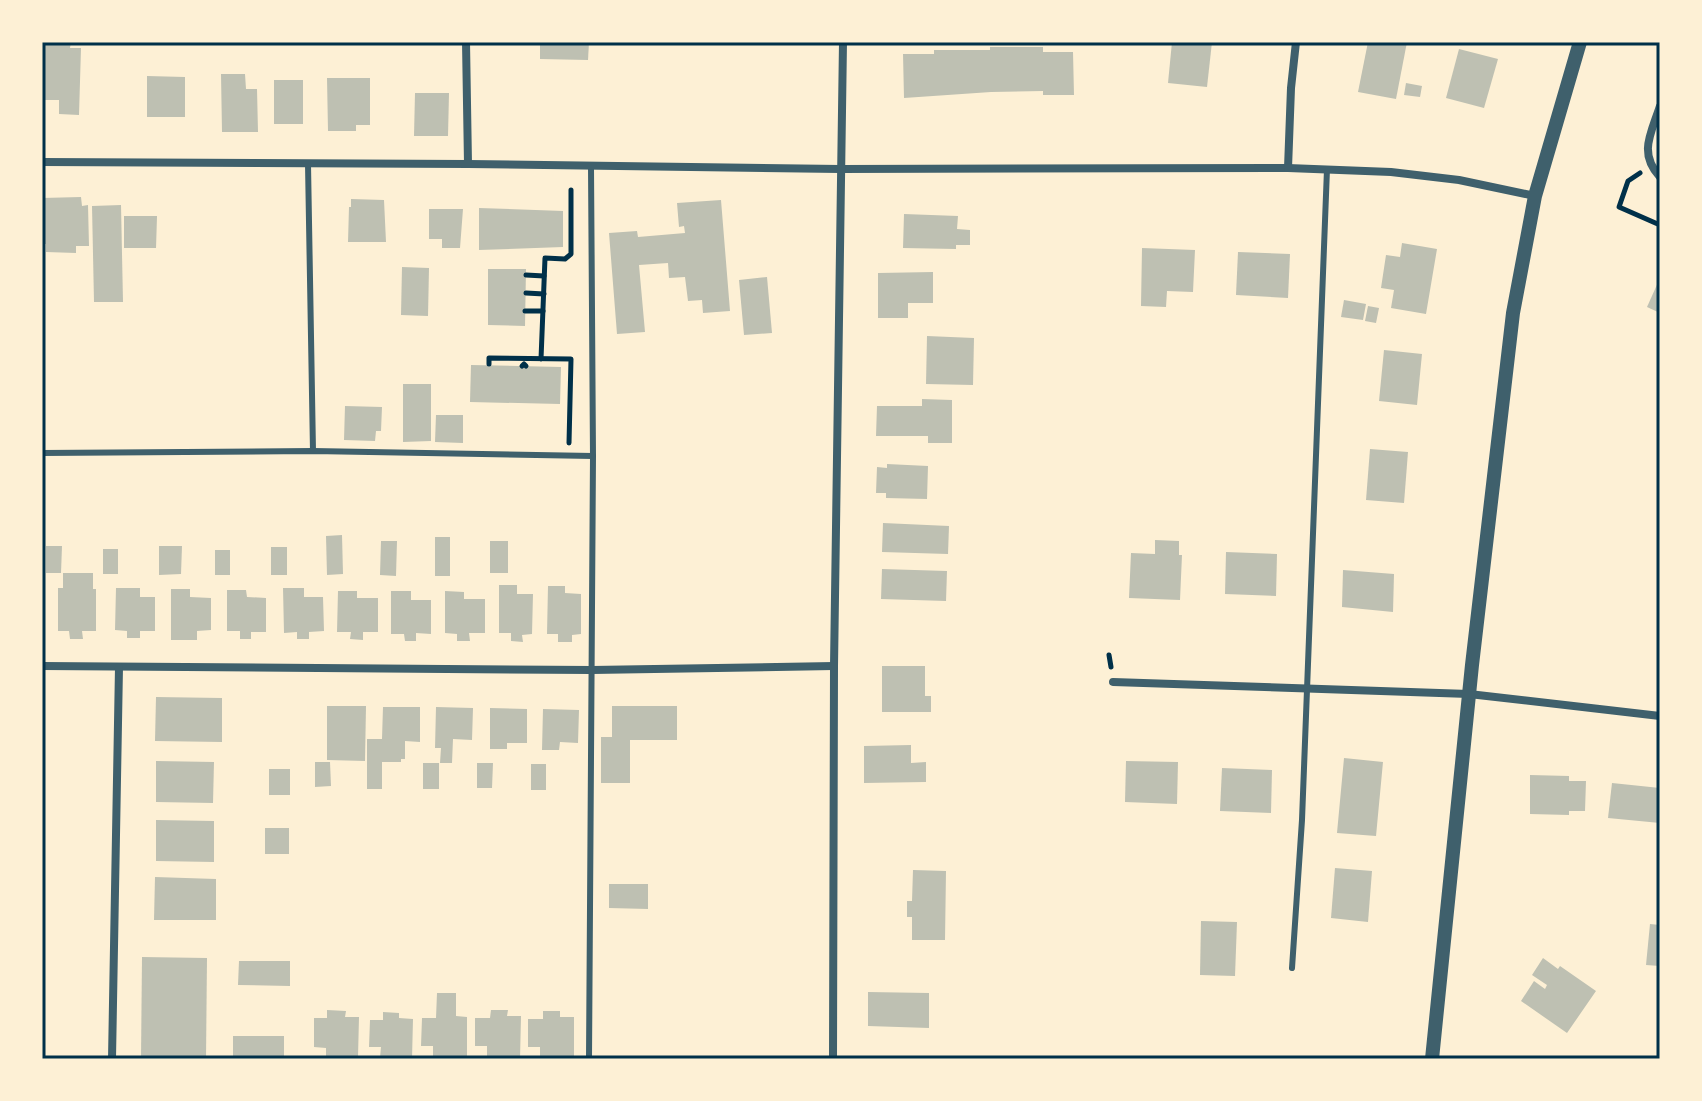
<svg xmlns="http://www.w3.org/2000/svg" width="1702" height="1101" font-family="Manrope,sans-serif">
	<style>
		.building { fill: #bec0b2 }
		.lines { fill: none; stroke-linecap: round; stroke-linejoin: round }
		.path { stroke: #003049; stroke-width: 5 }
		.service { stroke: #3f606c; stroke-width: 6 }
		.minor { stroke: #3f606c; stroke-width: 8 }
		.tertiary { stroke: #3f606c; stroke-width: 14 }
		.neatline { fill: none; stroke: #003049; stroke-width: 3 }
	</style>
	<rect width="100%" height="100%" fill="#fdf0d5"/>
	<g class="building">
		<path d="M42,42H71L70,48H81L79,115L59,114V100H42Z"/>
		<path d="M540,42H589L588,60L540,59Z"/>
		<path d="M1172,42H1212L1207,87L1168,83Z"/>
		<path d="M1368,42H1407L1396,99L1358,92Z"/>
		<path d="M990,47H1043V52H1073L1074,95H1043V91L991,92L904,98L903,54H934V50H990Z"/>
		<path d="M1459,49L1498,59L1484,108L1446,98Z"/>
		<path d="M221,74H245L246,89H257L258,132H222Z"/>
		<path d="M147,76L185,77V117H147Z"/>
		<path d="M327,78H370V125H356V131H328Z"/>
		<rect x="274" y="80" width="29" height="44"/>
		<path d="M1406,83L1422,86L1420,97L1404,95Z"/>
		<path d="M415,93H449L448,136H414Z"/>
		<path d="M81,197L82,206L88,205L89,246H76V253L46,252V244H42V198Z"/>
		<path d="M351,199L384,200L386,242H348L349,207H351Z"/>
		<path d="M721,200L730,311L703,313L702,300L688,301L685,277L669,278L668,263L639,265L645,332L617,334L609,233L637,231L638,237L685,233L684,226L679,227L677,203Z"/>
		<path d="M121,205L123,302H94L92,206Z"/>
		<path d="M479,208L563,211V247L479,250Z"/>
		<path d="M429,209H463L460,248H442V239H429Z"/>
		<path d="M904,214L958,216L957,229L970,230V245H956V249L903,248Z"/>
		<path d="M124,216H157L156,248H124Z"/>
		<path d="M1402,243L1437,249L1426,314L1391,308L1394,290L1381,288L1386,255L1400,257Z"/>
		<path d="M1142,248L1195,250L1193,292L1167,291L1166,307L1141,306Z"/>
		<path d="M1238,252L1290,254L1288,298L1236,295Z"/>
		<path d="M402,267L429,268L428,316L401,315Z"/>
		<path d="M488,269H526L525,326L488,325Z"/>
		<path d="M933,272V303H908V318H878V273Z"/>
		<path d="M767,277L772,333L744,335L739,280Z"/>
		<path d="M1660,278V313L1647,307Z"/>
		<path d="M1344,300L1366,304L1363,320L1341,317Z"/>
		<path d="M1368,306L1379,308L1376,323L1365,321Z"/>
		<path d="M927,336L974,338L973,385L926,384Z"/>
		<path d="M1384,350L1422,354L1417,405L1379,401Z"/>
		<path d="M471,365L561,367L560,404L470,402Z"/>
		<path d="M403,384H431V441L403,442Z"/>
		<path d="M922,399L952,400V443H928V436H876L877,406H922Z"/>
		<path d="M345,406L382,407L381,431H376L375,441L344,440Z"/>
		<path d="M436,415H463V443L435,442Z"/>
		<path d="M1370,449L1408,452L1404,503L1366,500Z"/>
		<path d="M887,464L928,466L927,499L886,498V493H876L877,467L887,468Z"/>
		<path d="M883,523L949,526L948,554L882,552Z"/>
		<path d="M342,535L343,574L327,575L326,536Z"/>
		<rect x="435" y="537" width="15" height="39"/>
		<path d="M1155,540L1179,541V555H1182L1180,600L1129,598L1131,553L1155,554Z"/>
		<path d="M381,541H397L396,576L380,575Z"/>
		<rect x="490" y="541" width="18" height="32"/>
		<path d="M46,546H62L61,573H46Z"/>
		<path d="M159,546H182L181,574L159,575Z"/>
		<rect x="271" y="547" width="16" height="28"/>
		<rect x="103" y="549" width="15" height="25"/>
		<rect x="215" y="550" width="15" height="25"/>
		<path d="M1226,552L1277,554L1276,596L1225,594Z"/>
		<path d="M882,569L947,571L946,601L881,599Z"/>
		<path d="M1343,570L1394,574L1393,612L1342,607Z"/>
		<path d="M63,573H93V589H96V631H82L83,639H70L69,631H58V588H63Z"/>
		<path d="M499,585H517V594H533L532,634L522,635L523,642L511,641V633H499Z"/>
		<path d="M548,586H565V593L581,594V634L572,635V642H558V634H547Z"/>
		<path d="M116,588H140V597H155V631H140V638H127V631L115,630Z"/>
		<path d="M283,588H304V597H323L324,631L309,632V639H297V632L284,633Z"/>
		<path d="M171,589H190V597L211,598V630L197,631V640H171Z"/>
		<path d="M227,590H246L247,597L266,598V632H251V639H240V631H227Z"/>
		<path d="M338,591H357V598H378V632H363V640L350,639L351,632H337Z"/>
		<path d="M391,591H411V600H431V634L416,633V641H405L404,634H391Z"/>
		<path d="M445,591L464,592V599H485V633H469L470,641H457V634L445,633Z"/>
		<path d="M882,666H925V696H931V712H882Z"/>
		<path d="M156,697L222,698V742L155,741Z"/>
		<path d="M327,706H366L365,761L327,760Z"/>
		<path d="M612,706H677V740H630V783H601V737H612Z"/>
		<path d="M383,707H420V742L405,741V759H401V762H382V789H367V739H382Z"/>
		<path d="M436,707L473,708L472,740L453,739L452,763H440L441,748H435Z"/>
		<path d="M490,708L527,709V743H507V749H490Z"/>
		<path d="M543,709L579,710L578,743L560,742L559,750H542Z"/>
		<path d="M911,745V763L926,762V782L864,783V746Z"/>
		<path d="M1344,758L1383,762L1376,836L1337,833Z"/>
		<path d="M156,761L214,762L213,803L156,802Z"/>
		<path d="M1126,761L1178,762L1177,804L1125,802Z"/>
		<path d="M315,762H330L331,786L315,787Z"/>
		<rect x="423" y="763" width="16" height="26"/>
		<path d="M477,763H493L492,788H477Z"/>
		<rect x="531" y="764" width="15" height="26"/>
		<path d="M1222,768L1272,770L1271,813L1220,811Z"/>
		<rect x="269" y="769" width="21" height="26"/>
		<path d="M1530,775L1569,776V781H1586L1585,811H1569V815L1530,814Z"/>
		<path d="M1612,783L1660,788V823L1608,818Z"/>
		<path d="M156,820L214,821V862L156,861Z"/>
		<rect x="265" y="828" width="24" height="26"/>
		<path d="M1335,868L1372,871L1368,922L1331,918Z"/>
		<path d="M913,870L946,871L945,940H912V917H907V901H912Z"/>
		<path d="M155,877L216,879V920H154Z"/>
		<path d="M609,884H648V909L609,908Z"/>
		<path d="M1201,921L1237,922L1235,976L1200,975Z"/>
		<path d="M1650,924L1660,925V966L1646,965Z"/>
		<path d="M142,957L207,958L206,1059H141Z"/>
		<path d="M1543,958L1558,969L1560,966L1596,991L1567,1033L1521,1001L1534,981L1545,989L1547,985L1532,975Z"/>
		<path d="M239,961H290V986L238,985Z"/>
		<path d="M868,992L929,993V1028L868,1026Z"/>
		<path d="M437,993H456V1016L467,1017V1059H433V1046H421L422,1018H436Z"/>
		<path d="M327,1010L346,1011L345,1017H359L358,1057L335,1059V1056H326V1048L314,1047V1018H327Z"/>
		<path d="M491,1010H508L507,1016H521L520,1059H487V1046H475V1018H490Z"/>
		<path d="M543,1011H560V1017H574V1059H540V1047H528V1019H543Z"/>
		<path d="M383,1012L399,1013V1018L413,1019L412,1059L380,1058L381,1047H369L370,1020H383Z"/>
		<rect x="233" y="1036" width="51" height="23"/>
	</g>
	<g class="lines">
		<g class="path">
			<path d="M1640,173L1628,181L1619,207L1660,225"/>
			<path d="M526,275L544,276"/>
			<path d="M526,293L544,294"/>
			<path d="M525,311H543"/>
			<path d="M541,359L545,258L565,259L571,254V190"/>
			<path d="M489,364V358L571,359L569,443"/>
			<path d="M522,366L524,364L526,366"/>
			<path d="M1109,655L1111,667"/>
		</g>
		<g class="service">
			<path d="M308,164L313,451"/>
			<path d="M42,453L313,451L593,456"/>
			<path d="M1292,968L1302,820L1327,169"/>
			<path d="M589,1059L593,456L591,167"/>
		</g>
		<g class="minor">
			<path d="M466,42L468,164"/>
			<path d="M1660,106C1651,134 1638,153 1660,177"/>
			<path d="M42,162L468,164L840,169L1288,168L1391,172L1459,180L1535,196"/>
			<path d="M1288,168L1291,88L1296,42"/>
			<path d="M42,666L592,670L834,666"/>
			<path d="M1113,682L1469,694L1660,716"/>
			<path d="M112,1059L119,667"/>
			<path d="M833,1059L834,666L843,42"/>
		</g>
		<path class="tertiary" d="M1432,1059L1472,665L1513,313L1535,196L1580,42"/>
	</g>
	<rect width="1702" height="1101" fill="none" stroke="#fdf0d5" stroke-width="88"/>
	<rect x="44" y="44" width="1614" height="1013" class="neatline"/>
</svg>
